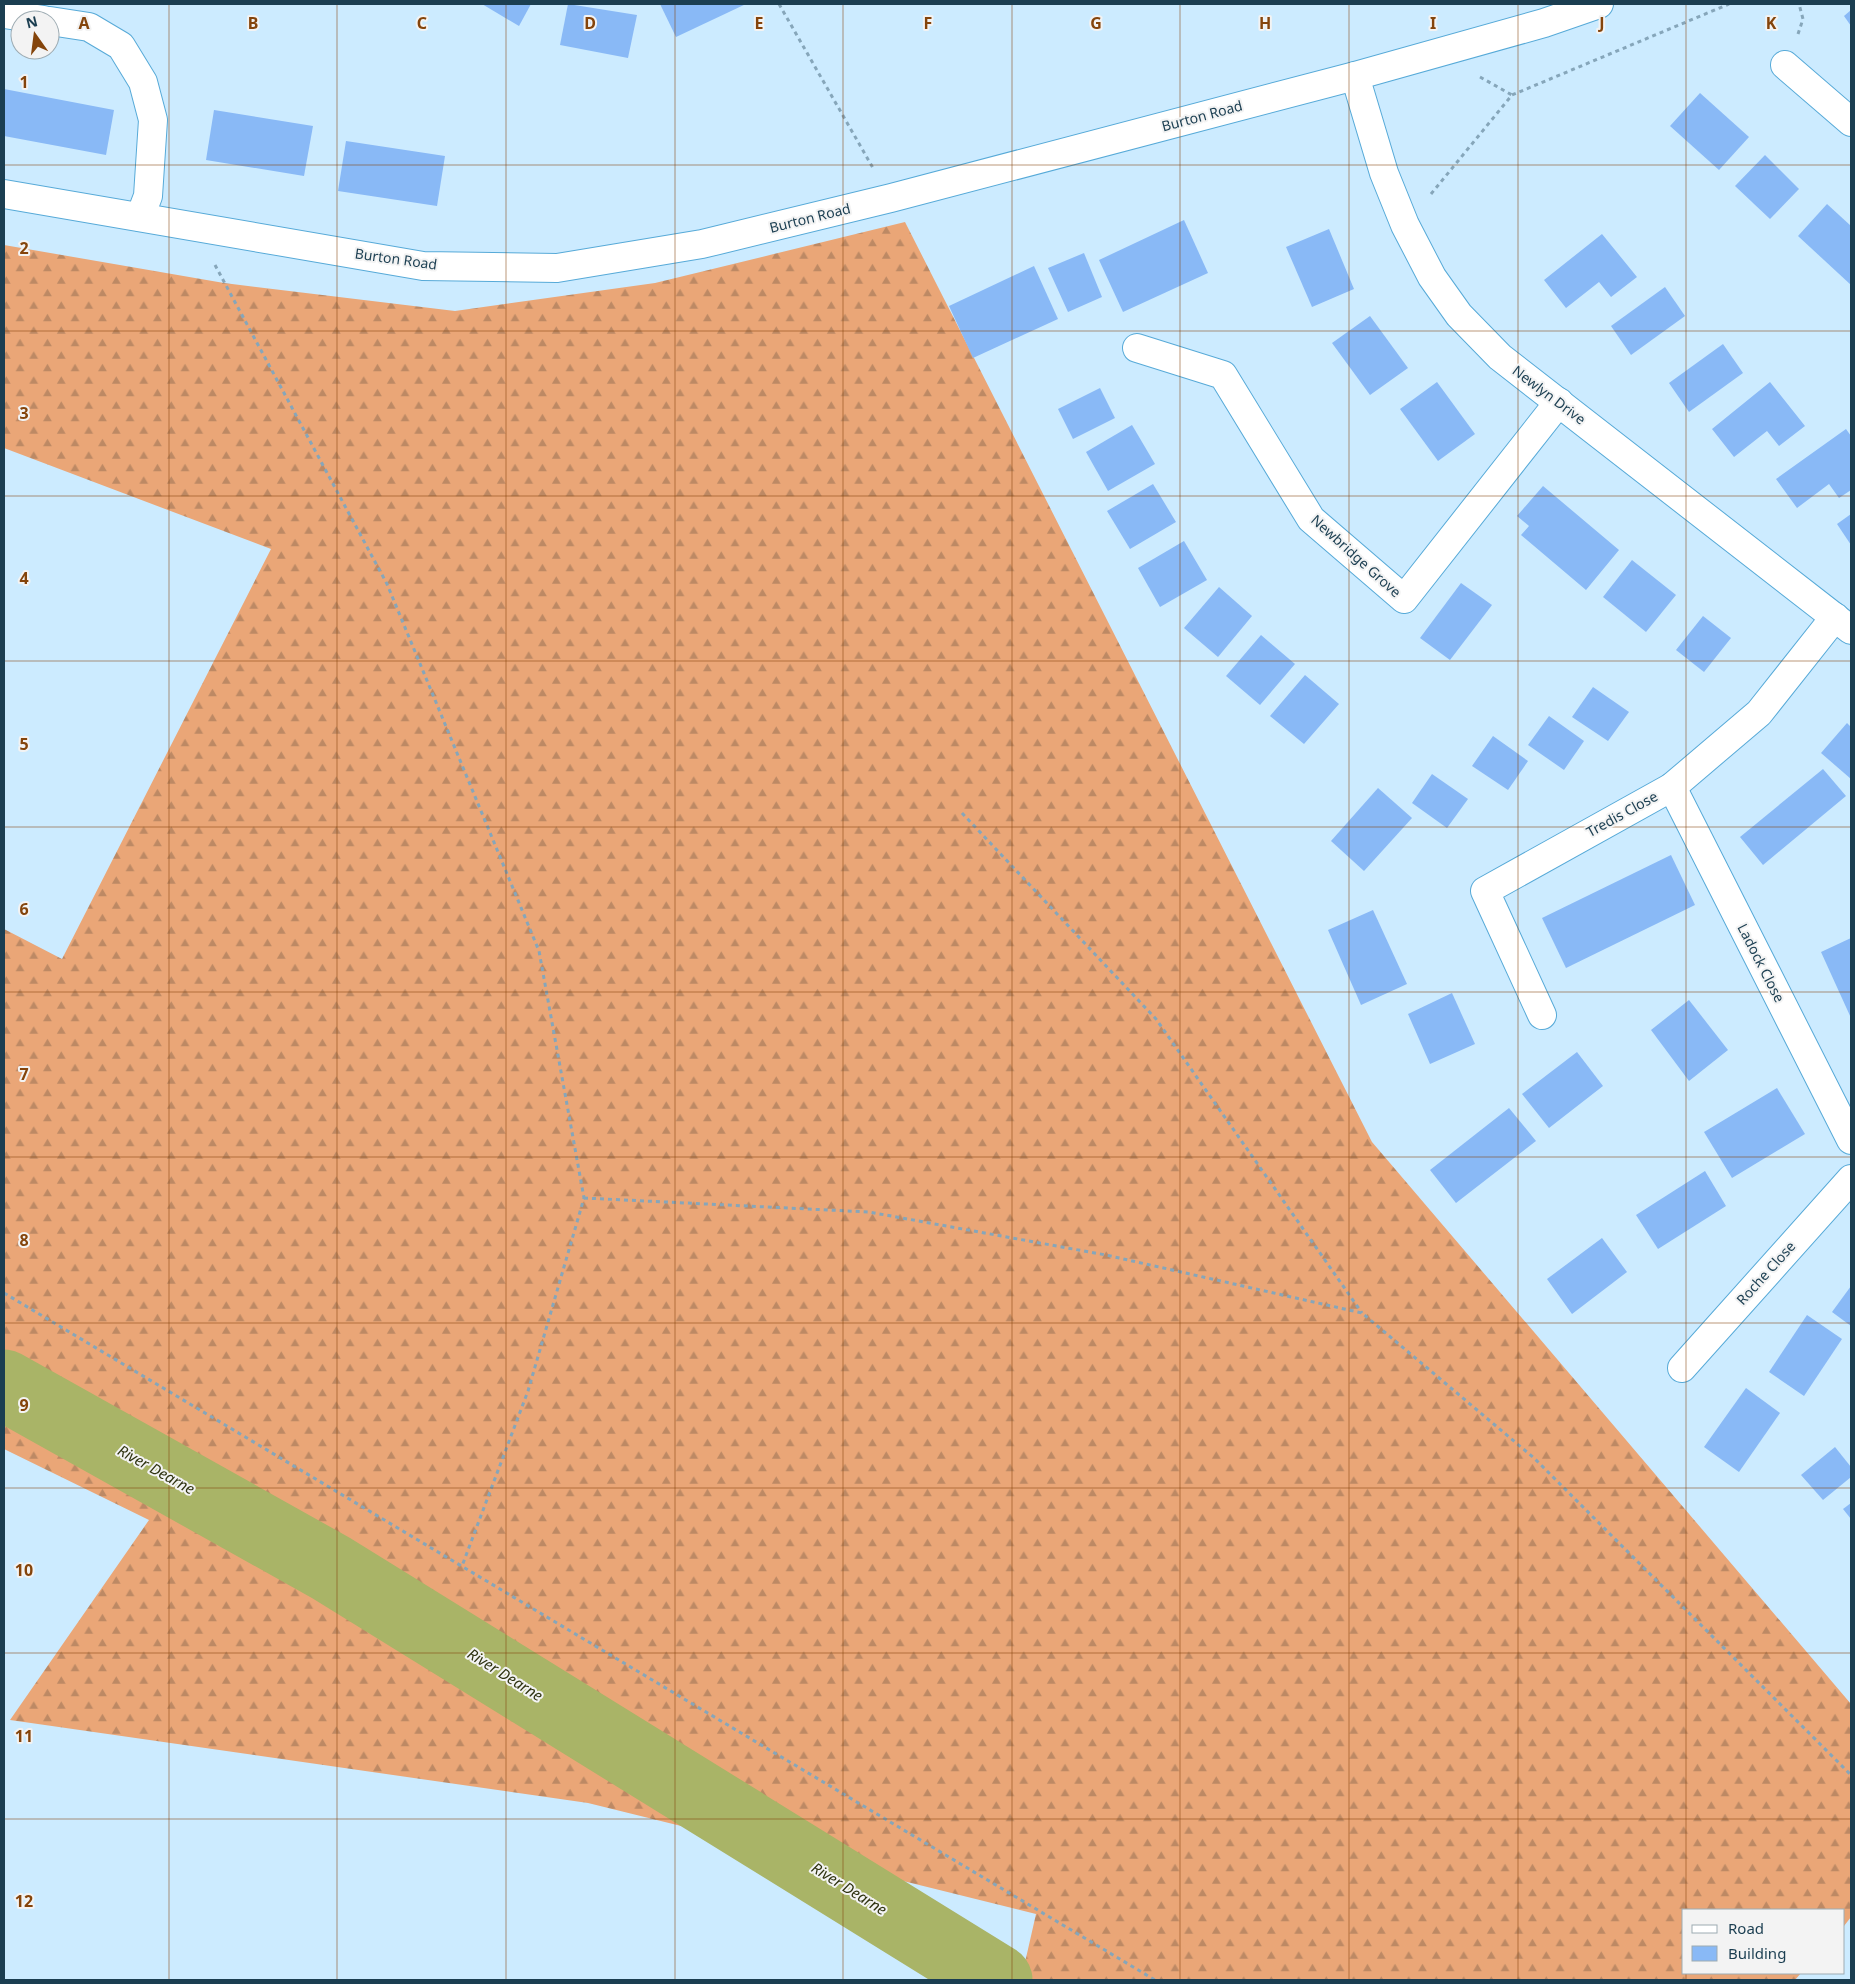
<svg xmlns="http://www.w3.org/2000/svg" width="1855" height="1984" font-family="'Noto Sans',sans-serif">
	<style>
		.forest { fill: url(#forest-firs) }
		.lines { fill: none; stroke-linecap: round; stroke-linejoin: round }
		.river { stroke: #a9b467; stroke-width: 71 }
		.building { fill: #89b9f6 }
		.minor-casing { stroke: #57aad8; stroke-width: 30 }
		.path { stroke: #86a6ba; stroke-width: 3; stroke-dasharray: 4 4; stroke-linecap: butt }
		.minor { stroke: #fff; stroke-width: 28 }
		.grid { fill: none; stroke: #84440b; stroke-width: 1; stroke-opacity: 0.55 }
		.labels { text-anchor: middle; stroke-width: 4; stroke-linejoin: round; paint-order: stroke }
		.street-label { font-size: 14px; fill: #1b3e51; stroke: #f3f3f3 }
		.water-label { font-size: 15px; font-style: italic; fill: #2f3311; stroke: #f3f3f3 }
		.grid-label { font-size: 16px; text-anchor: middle; font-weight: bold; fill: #84440b; stroke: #f3f3f3; stroke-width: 4; stroke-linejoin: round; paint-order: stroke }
	</style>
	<defs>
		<pattern id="forest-firs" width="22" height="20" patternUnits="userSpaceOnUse" patternTransform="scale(1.25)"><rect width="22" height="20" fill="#eaa677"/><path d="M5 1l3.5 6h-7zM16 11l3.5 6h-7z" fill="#bd8964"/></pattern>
	</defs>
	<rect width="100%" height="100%" fill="#ccebff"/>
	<path class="forest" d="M905,222L1372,1142L1851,1704V1917L1844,1926V1910H1684V1973H1801L1795,1980H1021L1036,1914L588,1803L10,1720L149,1520L4,1449V929L62,959L271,549L4,448V245L224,283L455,311L655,283Z"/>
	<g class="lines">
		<path class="river" d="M4,1385L331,1568L997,1980"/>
	</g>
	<g class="building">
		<path d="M482,4H531L519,26Z"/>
		<path d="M568,4L637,15L628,58L560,45Z"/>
		<path d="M660,4H746L676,37Z"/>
		<path d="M1851,10V26L1844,16Z"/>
		<path d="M4,89L114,110L106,155L4,136Z"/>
		<path d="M1700,93L1749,137L1719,170L1670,126Z"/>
		<path d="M214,110L313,126L304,176L206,160Z"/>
		<path d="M346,141L445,156L437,206L338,191Z"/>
		<path d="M1765,155L1799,189L1770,219L1735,186Z"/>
		<path d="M1827,204L1851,226V285L1798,236Z"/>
		<path d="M1184,220L1208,273L1123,312L1099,260Z"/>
		<path d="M1329,229L1354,289L1312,307L1286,247Z"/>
		<path d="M1602,234L1637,277L1611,297L1599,282L1566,308L1544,280Z"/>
		<path d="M1084,253L1102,297L1068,312L1048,268Z"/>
		<path d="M1034,266L1058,319L973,358L949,306Z"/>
		<path d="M1665,287L1685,316L1631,355L1611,326Z"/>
		<path d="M1370,316L1408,368L1370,395L1332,343Z"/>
		<path d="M1723,344L1743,373L1689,412L1669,383Z"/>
		<path d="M1437,382L1475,434L1438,461L1400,409Z"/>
		<path d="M1770,382L1805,426L1779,446L1767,431L1734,457L1712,429Z"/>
		<path d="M1100,388L1115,418L1073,439L1058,409Z"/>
		<path d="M1132,425L1155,464L1108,491L1086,452Z"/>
		<path d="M1846,429L1851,436V490L1839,498L1829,484L1797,508L1776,479Z"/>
		<path d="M1153,484L1176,522L1130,549L1107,511Z"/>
		<path d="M1543,486L1619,550L1586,590L1521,535L1529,526L1517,516Z"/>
		<path d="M1851,514V545L1837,524Z"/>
		<path d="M1184,541L1207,580L1160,607L1138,568Z"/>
		<path d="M1632,560L1676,595L1646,632L1603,597Z"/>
		<path d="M1461,583L1492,605L1450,660L1420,638Z"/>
		<path d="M1219,587L1252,616L1218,657L1184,628Z"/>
		<path d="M1703,616L1731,638L1704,672L1676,650Z"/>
		<path d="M1261,635L1295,664L1260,705L1226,676Z"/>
		<path d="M1305,675L1339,704L1304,744L1270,716Z"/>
		<path d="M1593,687L1629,712L1608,741L1572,717Z"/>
		<path d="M1549,716L1584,741L1564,770L1528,745Z"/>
		<path d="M1847,723L1851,727V779L1821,753Z"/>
		<path d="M1493,736L1528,761L1508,790L1472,766Z"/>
		<path d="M1823,769L1846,796L1763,865L1740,837Z"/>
		<path d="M1432,774L1468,799L1447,828L1412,803Z"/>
		<path d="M1378,788L1412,818L1364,871L1331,841Z"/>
		<path d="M1671,855L1695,905L1566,968L1542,918Z"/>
		<path d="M1373,910L1407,984L1361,1005L1328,930Z"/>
		<path d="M1851,938V1018L1821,952Z"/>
		<path d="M1452,993L1475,1044L1430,1064L1408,1014Z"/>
		<path d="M1689,1000L1728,1050L1689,1081L1651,1030Z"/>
		<path d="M1577,1052L1603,1086L1549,1128L1522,1094Z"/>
		<path d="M1777,1088L1805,1134L1732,1178L1704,1132Z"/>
		<path d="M1509,1108L1536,1141L1456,1203L1430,1170Z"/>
		<path d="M1705,1171L1726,1206L1658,1249L1636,1215Z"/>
		<path d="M1602,1238L1627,1272L1572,1314L1547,1279Z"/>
		<path d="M1851,1286V1326L1832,1312Z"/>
		<path d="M1807,1315L1842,1339L1804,1396L1769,1372Z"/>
		<path d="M1746,1388L1780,1413L1739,1472L1704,1447Z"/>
		<path d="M1835,1447L1851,1467V1477L1823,1500L1801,1475Z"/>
		<path d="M1851,1503V1519L1843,1509Z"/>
	</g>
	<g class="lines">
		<g class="minor-casing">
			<g id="minor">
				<path d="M4,14L44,20"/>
				<path d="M50,21L89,27L121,46L143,82L153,120L148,196L140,217"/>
				<path d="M1785,65L1851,122"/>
				<path d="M1355,76L1384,173L1405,225L1432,277L1459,315L1500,357L1851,630"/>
				<path d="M4,194L423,266L557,268L702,244L891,198L1355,76L1544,23L1599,4"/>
				<path d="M1137,348L1223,375L1311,519L1404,599L1559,402"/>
				<path d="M1672,787L1851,1140"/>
				<path d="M1542,1015L1485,891L1672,787L1759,713L1835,617"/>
				<path d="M1682,1368L1851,1179"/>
			</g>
		</g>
		<g class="path">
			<path d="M779,4L873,168"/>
			<path d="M1798,34L1803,19L1799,4"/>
			<path d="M1480,77L1512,95"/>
			<path d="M1431,194L1512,95L1729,4"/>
			<path d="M215,265L387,584L539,951L584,1198L528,1391L462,1566"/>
			<path d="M962,813L1156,1019L1362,1313"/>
			<path d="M584,1198L869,1212L1106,1255L1362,1313L1534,1458L1851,1775"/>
			<path d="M4,1293L1155,1980"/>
		</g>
		<use href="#minor" class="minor"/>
	</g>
	<path class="grid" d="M169,4V1980M337,4V1980M506,4V1980M675,4V1980M843,4V1980M1012,4V1980M1180,4V1980M1349,4V1980M1518,4V1980M1686,4V1910M4,165H1851M4,331H1851M4,496H1851M4,661H1851M4,827H1851M4,992H1851M4,1157H1851M4,1323H1851M4,1488H1851M4,1653H1851M4,1819H1851M1686,1973V1980"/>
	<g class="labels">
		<g class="street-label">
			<text transform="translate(1202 116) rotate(-15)" y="5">Burton Road</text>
			<text transform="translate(810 218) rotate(-14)" y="5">Burton Road</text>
			<text transform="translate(396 259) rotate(8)" y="5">Burton Road</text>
			<text transform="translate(1549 395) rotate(37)" y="5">Newlyn Drive</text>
			<text transform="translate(1356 556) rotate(42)" y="5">Newbridge Grove</text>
			<text transform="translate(1622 814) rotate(-29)" y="5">Tredis Close</text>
			<text transform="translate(1761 963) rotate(63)" y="5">Ladock Close</text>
			<text transform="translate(1766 1273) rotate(-48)" y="5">Roche Close</text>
		</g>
		<g class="water-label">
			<text transform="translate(156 1470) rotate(29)" y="5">River Dearne</text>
			<text transform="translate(505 1675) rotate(32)" y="5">River Dearne</text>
			<text transform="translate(849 1889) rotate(32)" y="5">River Dearne</text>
		</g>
	</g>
	<g class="grid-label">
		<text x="84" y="29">A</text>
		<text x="253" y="29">B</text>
		<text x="422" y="29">C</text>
		<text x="590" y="29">D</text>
		<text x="759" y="29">E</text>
		<text x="928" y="29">F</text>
		<text x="1096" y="29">G</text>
		<text x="1265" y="29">H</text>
		<text x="1433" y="29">I</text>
		<text x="1602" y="29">J</text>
		<text x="1771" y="29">K</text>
		<text x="24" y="88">1</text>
		<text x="24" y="254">2</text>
		<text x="24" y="419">3</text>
		<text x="24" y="584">4</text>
		<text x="24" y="750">5</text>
		<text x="24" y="915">6</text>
		<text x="24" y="1080">7</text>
		<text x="24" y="1246">8</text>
		<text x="24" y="1411">9</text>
		<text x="24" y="1576">10</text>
		<text x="24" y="1742">11</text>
		<text x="24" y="1907">12</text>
	</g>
	<rect width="1855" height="1984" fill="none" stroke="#1b3e51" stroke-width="10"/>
	<rect x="1682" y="1909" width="162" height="65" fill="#f3f3f3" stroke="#9dabb2"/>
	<rect x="1692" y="1925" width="25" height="8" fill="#ffffff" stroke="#9dabb2"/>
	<text x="1728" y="1934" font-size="15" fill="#1b3e51">Road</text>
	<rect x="1692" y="1946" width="25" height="15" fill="#89b9f6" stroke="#9dabb2"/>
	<text x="1728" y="1959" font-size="15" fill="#1b3e51">Building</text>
	<g transform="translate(35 35) rotate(346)"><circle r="24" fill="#f3f3f3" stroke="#9dabb2"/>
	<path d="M0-4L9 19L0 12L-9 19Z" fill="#84440b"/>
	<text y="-8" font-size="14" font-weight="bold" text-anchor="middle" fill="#1b3e51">N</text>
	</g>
</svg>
